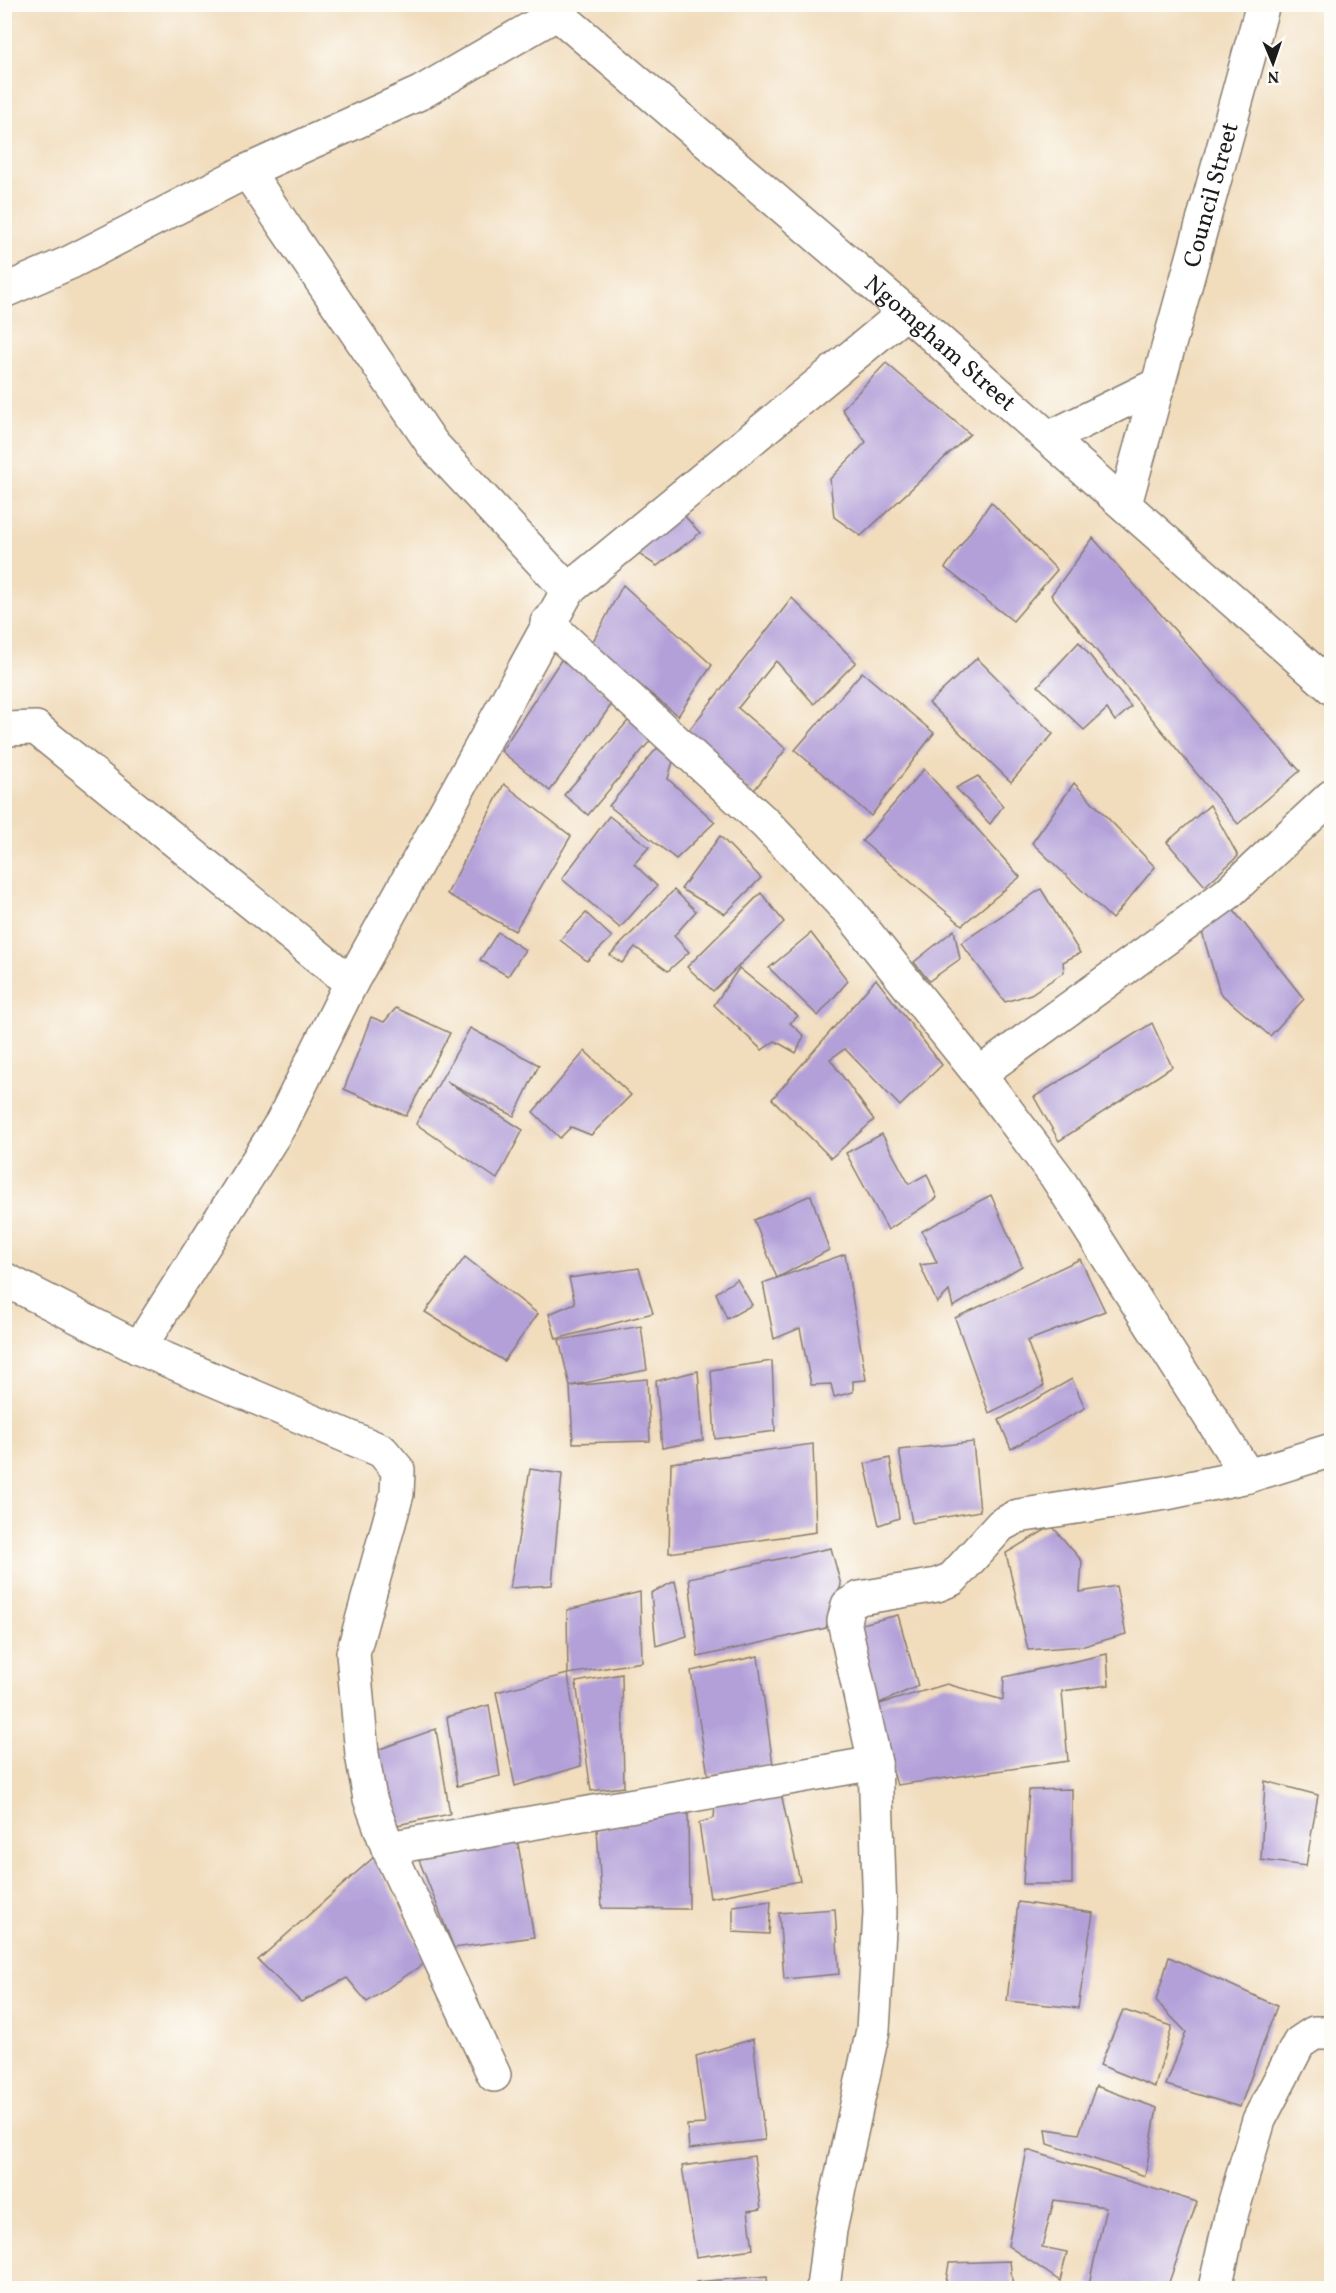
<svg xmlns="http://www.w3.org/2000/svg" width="1336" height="2293" font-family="Vollkorn,serif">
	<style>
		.building { fill: #b3a0d9 }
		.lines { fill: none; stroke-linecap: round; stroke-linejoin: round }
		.street-casing { stroke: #867c6c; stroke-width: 36 }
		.secondary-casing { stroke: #867c6c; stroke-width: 36 }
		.street { stroke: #fff; stroke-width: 33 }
		.secondary { stroke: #fff; stroke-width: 33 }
		.labels { text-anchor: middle; stroke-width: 4.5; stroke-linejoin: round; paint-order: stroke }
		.street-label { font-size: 24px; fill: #1c1c1c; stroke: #fdfcf7 }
	</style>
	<rect width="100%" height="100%" fill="#fdfcf7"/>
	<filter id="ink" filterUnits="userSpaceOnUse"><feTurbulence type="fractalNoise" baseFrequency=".0167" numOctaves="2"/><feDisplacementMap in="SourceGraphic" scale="12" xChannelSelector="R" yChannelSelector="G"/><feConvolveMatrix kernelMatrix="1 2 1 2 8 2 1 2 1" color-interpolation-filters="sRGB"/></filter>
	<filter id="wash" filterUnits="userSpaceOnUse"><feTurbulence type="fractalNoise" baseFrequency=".008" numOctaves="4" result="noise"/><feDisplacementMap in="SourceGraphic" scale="24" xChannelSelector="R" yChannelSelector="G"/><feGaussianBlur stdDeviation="1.35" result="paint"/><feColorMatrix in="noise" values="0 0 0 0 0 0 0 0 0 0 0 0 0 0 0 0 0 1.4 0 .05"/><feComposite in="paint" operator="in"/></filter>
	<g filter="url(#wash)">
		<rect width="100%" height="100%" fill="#f1dcbb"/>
		<g id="blocks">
			<g class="building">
				<path d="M886,363L970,434L861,536L834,517L830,479L866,442L842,409Z"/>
				<path d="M991,502L1057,570L1013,621L945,568Z"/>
				<path d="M679,510L700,533L657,566L634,551Z"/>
				<path d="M1093,538L1300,771L1238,824L1051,595Z"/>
				<path d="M623,585L712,665L678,716L591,645Z"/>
				<path d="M792,598L856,662L814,704L776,661L738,708L786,749L752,793L686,734Z"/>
				<path d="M1079,642L1131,707L1115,721L1107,709L1084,730L1038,686Z"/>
				<path d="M563,657L614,701L550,791L501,751Z"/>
				<path d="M977,658L1053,734L1011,782L929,703Z"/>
				<path d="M862,672L934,733L871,816L795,750Z"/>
				<path d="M634,714L650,741L588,815L564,795Z"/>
				<path d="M657,748L673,761L668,779L715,822L676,859L609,806Z"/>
				<path d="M924,769L1020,877L962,925L862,841Z"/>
				<path d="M978,776L1003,806L990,824L956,788Z"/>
				<path d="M1074,783L1155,867L1112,919L1032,843Z"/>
				<path d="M504,784L571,836L515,931L447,894Z"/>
				<path d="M1210,805L1238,856L1205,886L1167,842Z"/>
				<path d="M609,816L649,847L634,864L657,886L620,928L562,879Z"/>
				<path d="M720,836L761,878L725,914L681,889Z"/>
				<path d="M1041,889L1080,953L1063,962L1064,972L1031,994L1005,1002L961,943Z"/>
				<path d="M674,890L696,911L674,936L689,952L668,971L635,947L622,963L610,955Z"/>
				<path d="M761,893L784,922L713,991L687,967Z"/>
				<path d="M1231,907L1304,999L1270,1036L1220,993L1202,932Z"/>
				<path d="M586,913L612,937L587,961L560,940Z"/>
				<path d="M954,930L960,959L929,981L914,962Z"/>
				<path d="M498,932L525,950L508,976L480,960Z"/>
				<path d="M811,933L848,981L818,1016L769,968Z"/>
				<path d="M739,968L798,1016L790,1023L804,1036L796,1053L775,1041L762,1050L714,1005Z"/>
				<path d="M876,979L942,1065L900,1106L845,1049L830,1059L874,1120L831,1158L772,1099Z"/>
				<path d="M396,1008L450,1033L406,1116L344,1089L371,1017L384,1022Z"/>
				<path d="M1152,1023L1172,1067L1059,1141L1034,1097Z"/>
				<path d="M470,1028L539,1065L514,1116L446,1081L523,1130L497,1179L416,1124Z"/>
				<path d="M585,1051L631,1095L591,1135L571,1127L560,1138L533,1112Z"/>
				<path d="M882,1134L909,1184L927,1174L937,1198L888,1230L846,1153Z"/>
				<path d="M811,1195L829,1250L777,1278L754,1220Z"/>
				<path d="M991,1195L1022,1266L953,1307L949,1291L937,1303L920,1265L937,1263L922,1231Z"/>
				<path d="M845,1254L866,1380L853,1381V1392L834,1397L831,1384L811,1385L800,1328L774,1339L763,1283Z"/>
				<path d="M465,1257L538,1314L504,1361L425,1312Z"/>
				<path d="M1080,1259L1105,1311L1027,1341L1044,1386L989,1413L955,1318Z"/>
				<path d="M639,1268L653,1313L556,1339L549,1314L575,1303L569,1278Z"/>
				<path d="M737,1279L752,1305L727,1319L716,1293Z"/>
				<path d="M641,1326L647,1370L570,1386L647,1379L650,1441L573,1443L570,1386L559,1340Z"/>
				<path d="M772,1361L775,1431L715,1439L711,1370Z"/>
				<path d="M698,1371L703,1440L662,1448L656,1381Z"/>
				<path d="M1072,1379L1085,1408L1011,1449L999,1420Z"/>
				<path d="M973,1442L980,1511L912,1523L899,1450Z"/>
				<path d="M813,1444L816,1532L669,1553L671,1463Z"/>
				<path d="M890,1458L899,1518L879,1525L865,1464Z"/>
				<path d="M530,1469L562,1474L552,1585L510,1588Z"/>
				<path d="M1052,1526L1082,1561L1080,1592L1116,1586L1126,1634L1084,1646L1028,1650L1006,1553Z"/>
				<path d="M831,1548L841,1585L826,1628L698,1657L689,1578Z"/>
				<path d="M675,1581L687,1636L656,1646L651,1593Z"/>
				<path d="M640,1592L642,1662L568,1674L581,1766L515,1786L496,1692L568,1674L567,1610Z"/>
				<path d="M898,1615L918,1686L873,1706L947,1684L1003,1700L1004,1677L1107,1654L1109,1685L1062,1691L1068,1761L897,1785L873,1706L858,1625Z"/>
				<path d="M758,1656L773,1765L708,1775L691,1671Z"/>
				<path d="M622,1674L624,1787L591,1791L576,1682Z"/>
				<path d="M489,1705L500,1776L457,1786L447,1717Z"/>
				<path d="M436,1729L450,1814L392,1826L377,1750Z"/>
				<path d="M1265,1781L1318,1795L1306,1866L1261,1860Z"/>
				<path d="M1072,1789V1884H1023L1029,1790Z"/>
				<path d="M781,1793L800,1881L710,1898L699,1823L714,1818L715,1803Z"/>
				<path d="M688,1809L689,1909L602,1908L597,1829Z"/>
				<path d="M517,1838L534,1937L454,1948L419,1860Z"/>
				<path d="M374,1857L426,1962L367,2002L347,1978L301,2002L258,1960Z"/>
				<path d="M771,1901L769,1934L733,1932V1906Z"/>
				<path d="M1018,1902L1093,1913L1078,2008L1007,2001Z"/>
				<path d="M835,1909L839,1974L784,1979L779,1913Z"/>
				<path d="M1169,1957L1277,2006L1240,2107L1166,2085L1186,2032L1156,2001Z"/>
				<path d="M1123,2010L1172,2026L1155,2087L1100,2065Z"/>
				<path d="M753,2039L765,2140L689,2149L687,2125L705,2124L696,2056Z"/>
				<path d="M1096,2086L1157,2108L1145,2176L1048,2144L1046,2129L1079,2134Z"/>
				<path d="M1027,2150L1197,2202L1167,2288H1112L1089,2284L1106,2207L1054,2200L1042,2247L1067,2252L1060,2281L1008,2246Z"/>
				<path d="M754,2156L761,2209L748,2211L753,2249L696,2257L682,2166Z"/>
				<path d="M1010,2261L1013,2288H945L949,2263Z"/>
				<path d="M767,2276L768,2288H697L696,2282Z"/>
			</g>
		</g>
	</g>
	<g filter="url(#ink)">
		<use href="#blocks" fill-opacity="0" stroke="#867c6c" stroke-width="1.5"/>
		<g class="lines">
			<g class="street-casing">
				<g id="street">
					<path d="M556,14L420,93L247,171L433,445L568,590"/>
					<path d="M4,291L71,262L247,171"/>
					<path d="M547,623L765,823L848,910L979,1074L1056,1176L1248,1476"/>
					<path d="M4,729L36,728L351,983"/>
					<path d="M979,1074L1227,894L1332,796"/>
					<path d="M4,1279L139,1348L382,1451L398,1470L397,1494L353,1653L362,1754L370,1799L388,1848L494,2075"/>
					<path d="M139,1348L282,1122L351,983L568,590L906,312"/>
					<path d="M388,1848L875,1763"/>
					<path d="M823,2288L830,2230L873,2030L880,1913L875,1763L844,1621L848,1605L860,1598L937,1585L952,1579L1001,1525L1018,1516L1166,1493L1248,1476L1332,1450"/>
					<path d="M1215,2288L1232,2212L1259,2120L1299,2043L1314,2033H1332"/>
				</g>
			</g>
			<g class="secondary-casing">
				<g id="secondary">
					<path id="s1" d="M546,4L906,312L1332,688"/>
					<path d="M1049,438L1159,384"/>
					<path id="s2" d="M1125,504L1263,4"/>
				</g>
			</g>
			<use href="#street" class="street"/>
			<use href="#secondary" class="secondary"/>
		</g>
	</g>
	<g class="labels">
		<g class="street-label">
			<text dy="8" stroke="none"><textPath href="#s2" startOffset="321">Council Street</textPath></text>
			<text dy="8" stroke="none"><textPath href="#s1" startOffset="520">Ngomgham Street</textPath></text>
		</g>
	</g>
	<rect width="1336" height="2293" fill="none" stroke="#fdfcf7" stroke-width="24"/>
	<g transform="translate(1273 63) rotate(178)" stroke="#fdfcf7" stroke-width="4.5" paint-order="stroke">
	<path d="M0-4.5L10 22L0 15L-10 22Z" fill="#1c1c1c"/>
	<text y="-9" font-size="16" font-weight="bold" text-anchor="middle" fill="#1c1c1c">N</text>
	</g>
</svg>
